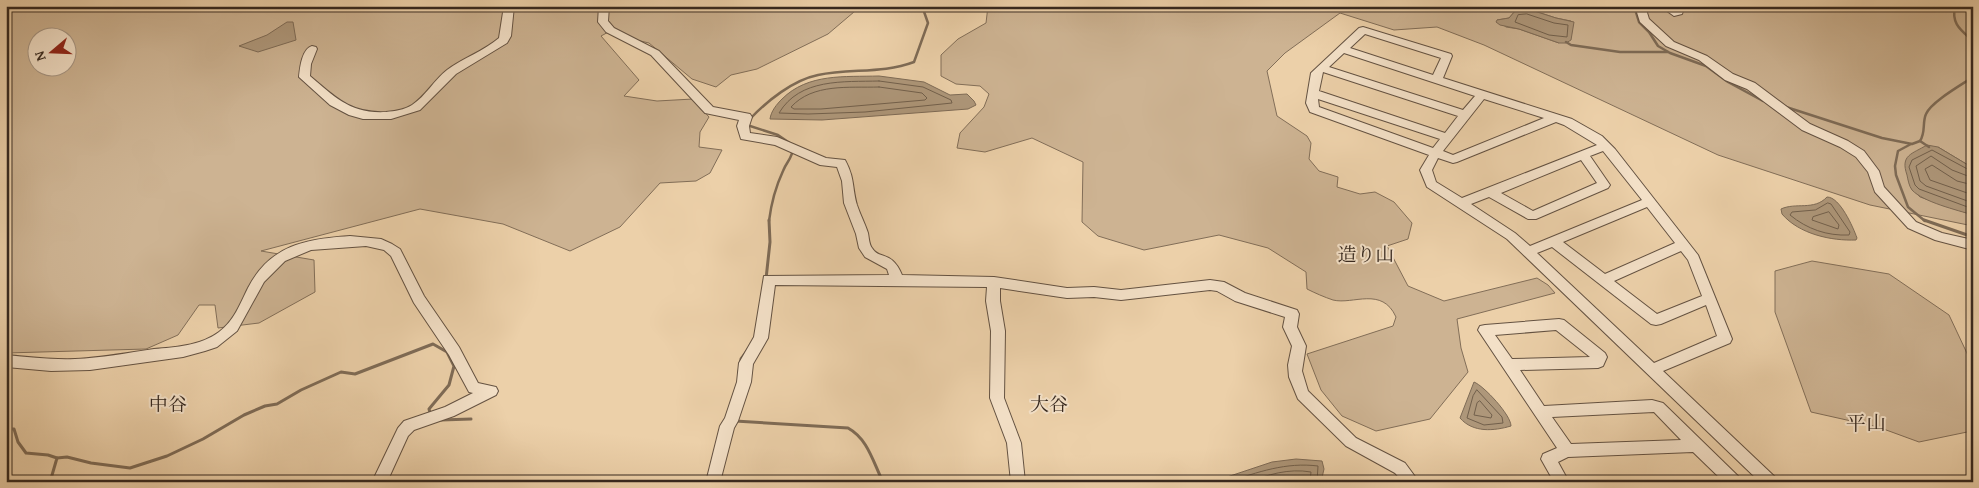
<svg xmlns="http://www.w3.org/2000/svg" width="1979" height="488" font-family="'Gentium Book Plus','Noto Serif JP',serif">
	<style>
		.green { fill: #cdb392; stroke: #826e58; fill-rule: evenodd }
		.water { fill: #ae977a; stroke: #7e6b56 }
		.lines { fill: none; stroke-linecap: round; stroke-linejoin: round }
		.shore { stroke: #72604c; stroke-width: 1 }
		.stream-far1 { stroke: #7e6b56; stroke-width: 2.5 }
		.stream { stroke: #7e6b56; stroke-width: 3 }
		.minor-casing { stroke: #645242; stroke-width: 2 }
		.minor { fill: #f3e0c7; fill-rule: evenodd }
		.labels { text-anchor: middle; stroke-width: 4; stroke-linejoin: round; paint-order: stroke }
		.neighbourhood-label { font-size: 19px; fill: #36281f; stroke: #f3e0c7 }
		.quarter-label { font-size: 20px; fill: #36281f; stroke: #f3e0c7 }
	</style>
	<rect width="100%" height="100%" fill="#ecd0a9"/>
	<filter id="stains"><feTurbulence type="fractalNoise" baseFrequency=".004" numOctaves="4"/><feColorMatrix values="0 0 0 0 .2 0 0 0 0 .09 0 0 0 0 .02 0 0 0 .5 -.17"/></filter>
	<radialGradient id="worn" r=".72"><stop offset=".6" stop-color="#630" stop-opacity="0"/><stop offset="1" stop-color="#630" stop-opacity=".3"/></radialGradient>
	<g class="green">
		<path d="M6,6H861L828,34L757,69L731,75L716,87L692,79L649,43L632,39L614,29L601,36L639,80L624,96L657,101L693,99L709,117L700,132L699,147L722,150L710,173L696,181L660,183L620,227L570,251L503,224L420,209L261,251L314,260L315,292L259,323L218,328L215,305H199L178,335L146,349L6,353ZM38,38H68V68H38Z"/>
		<path d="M988,6H1973V168L1938,147L1911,188L1920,197L1973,215V226L1870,205L1718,155L1484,45L1437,27L1394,30L1340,13L1285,53L1267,71L1277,116L1307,136L1311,143L1309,159L1319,171L1338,177L1337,187L1360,194L1375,192L1394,202L1412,223L1408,239L1387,246L1408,286L1444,301L1537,278L1548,285L1555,293L1457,319L1461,348L1468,372L1430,419L1376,431L1342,416L1321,390L1307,354L1393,326L1396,317C1382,286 1353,305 1333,300C1324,297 1315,293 1307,289L1306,272L1268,248L1219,235L1144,250L1098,236L1082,222L1083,162L1032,138L985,152L957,148L960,133L984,107L989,94L980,86L956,84L941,76V55L958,39L986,23ZM1528,9L1556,18L1571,21L1559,43L1519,29L1506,27L1497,20L1509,18L1516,10Z"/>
		<path d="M1812,261L1889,274L1949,315L1973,366L1972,431L1919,442L1878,427L1811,412L1775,312V271Z"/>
	</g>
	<g class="water">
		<path d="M1528,9L1556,18L1574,22L1571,40L1566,43H1559L1519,29L1500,25L1496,22L1497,20L1509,18L1516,10Z"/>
		<path d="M287,22H293L296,40L258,52L239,46L267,35Z"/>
		<path d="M879,76L924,82L950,95L967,94L974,101L976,105L968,109L822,120L770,119C771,111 777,104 782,99C808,73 845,77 879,76Z"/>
		<path d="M1927,145L1938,147L1973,168V215C1957,210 1923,202 1912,190C1909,186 1908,180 1907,175C1900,155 1912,154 1927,145Z"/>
		<path d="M1827,197C1840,197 1853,227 1857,238L1856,240C1831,241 1799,234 1782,214L1781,209C1796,202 1814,211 1827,197Z"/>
		<path d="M1474,382C1484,386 1511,415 1511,426C1494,431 1473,433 1460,418Z"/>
		<path d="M1296,459L1322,461L1324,469L1321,482H1212L1272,462Z"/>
	</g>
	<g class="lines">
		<g class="shore">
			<path d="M1527,14L1554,23L1568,25L1567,37L1549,35L1515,22L1518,15Z"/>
			<path d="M879,81L923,87L951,100L952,103L865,112L808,114L779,113C800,78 843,82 879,81Z"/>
			<path d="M879,87L922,93L927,98L925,100L821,109H794L791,107C813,83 849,88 879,87Z"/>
			<path d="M1973,172L1932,150L1912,160L1909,167L1915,185L1919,189L1973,209"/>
			<path d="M1973,178L1952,170L1931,156L1916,166L1920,181L1926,186L1973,203"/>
			<path d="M1973,185L1957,181L1932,165L1925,169L1930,180L1973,195"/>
			<path d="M1828,203L1831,204L1850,232L1849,235C1827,236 1807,229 1790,215L1792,212L1815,210Z"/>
			<path d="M1829,212L1839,225L1838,229L1812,220L1813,217Z"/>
			<path d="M1477,390L1502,417L1503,423L1484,425L1467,418L1473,396Z"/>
			<path d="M1480,401L1492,415L1491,418L1474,415L1477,403Z"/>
			<path d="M1228,482C1258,472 1286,462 1318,466L1317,482"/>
			<path d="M1247,482C1268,475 1288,468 1311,472L1310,482"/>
		</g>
		<g class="stream-far1">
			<path d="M1634,6L1639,22L1649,32L1658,46L1670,53L1706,66L1728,82L1763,101"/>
			<path d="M1955,6C1951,24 1961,30 1973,41"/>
			<path d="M1566,42L1571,45L1620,52H1668"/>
			<path d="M1783,106L1882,138L1912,144L1920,141L1929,147"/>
			<path d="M750,119C767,101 793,80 818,75C850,68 882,74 914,62L928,23L922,6"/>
			<path d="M747,125L778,135L794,146C791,161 788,159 783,171C776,186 771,205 769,221"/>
			<path d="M1920,141C1926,132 1922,123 1926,114C1931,102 1961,85 1973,77"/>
			<path d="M1911,144L1898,151L1895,166L1896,175L1908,207L1925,221"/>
		</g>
		<g class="stream">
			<path d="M1924,220L1973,237"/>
			<path d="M766,279L770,242L769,220"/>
			<path d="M739,372L741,359L750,347"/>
			<path d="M441,420L471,419"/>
			<path d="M735,421L848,428C868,439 873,462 883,482"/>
			<path d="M6,429H14L18,442L26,453L48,455L57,458L50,482"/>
			<path d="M57,458L67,457L91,463L130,468L167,456L203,439L244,415L265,406L277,404L301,390L341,372L355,374L433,344L447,352L454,366L449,385L429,409L431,416"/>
		</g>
		<g class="minor-casing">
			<g id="minor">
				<path d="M504,6H514L511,36L507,43L456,74L420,110L391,119H363L349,115L330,105L299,77C300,67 302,49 312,46L316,47L317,49L311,64L310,76C335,97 350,114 386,112C395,111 404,110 412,105C426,96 434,80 447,70C463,58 484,51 499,38Z"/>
				<path d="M599,6H609L608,21L614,28L659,51L713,107L750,114L752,117L749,126L750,133L777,137L826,158L845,160C855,178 852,188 857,205C860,214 865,224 868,233C869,238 869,244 872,248C879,260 892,250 902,275L994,277L1067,288L1094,287L1121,290L1210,280L1224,282L1245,293L1297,310L1299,314L1297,327L1306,346L1302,371L1308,391L1356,438L1405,463L1419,482H1403L1395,473L1346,446L1298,399L1289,377L1288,365L1292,346L1283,327L1285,317L1235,301L1217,291L1210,290L1121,300L1094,297L1067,298L1000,288V301L1005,331L1004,398L1021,443L1025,482H1011L1007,443L990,398L991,331L986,301L987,287L775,285L768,338L753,364L751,382L738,421L734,428L720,482H706L720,426L725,418L737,382L739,363L754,337L764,276L889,275L887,269L865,257L859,248L856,234L844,203L842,181L837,167L820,165L775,145L741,139L737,126L739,120L705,113L651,55L606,32L598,22Z"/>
				<path d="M1635,6H1645L1649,19L1674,42L1707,56L1733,74L1755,83L1810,124L1848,141L1864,151L1879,171L1884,187L1916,222L1942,233L1973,240V250L1935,240L1908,228L1875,192L1868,172L1856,157L1840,147L1802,130L1747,89L1725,80L1699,60L1666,46L1640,22Z"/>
				<path d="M1660,6H1672L1674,8L1675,6H1685L1682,14L1674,16Z"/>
				<path d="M1363,27L1451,54L1452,56L1443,78L1572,119L1602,136L1615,149L1698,255L1732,339L1730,343L1663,371L1775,477L1777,482H1760L1507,239L1427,187L1420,170L1429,155L1310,112L1306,103L1311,73L1359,28ZM1365,34L1441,58L1433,75L1350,48ZM1344,53L1475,96L1463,110L1329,67ZM1323,72L1458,116L1445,133L1319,91ZM1318,99L1440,139L1433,148L1319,107ZM1484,99L1544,118L1453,155L1443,151ZM1556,122L1564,125L1597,145L1462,198L1436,182L1432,170L1438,158L1453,163L1457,162ZM1603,151L1642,200L1530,246L1515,233L1471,204L1489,197L1528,219H1536L1608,188L1610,185L1590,156ZM1581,160L1597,183L1533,211L1501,193ZM1647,207L1675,243L1605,274L1563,242ZM1552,247L1651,324L1656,325L1661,324L1706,305L1717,336L1654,363L1537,253ZM1681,251L1688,260L1702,296L1657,314L1614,281Z"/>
				<path d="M350,236L381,239L392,244L400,249L424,296L459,347L478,383L496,387L498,391L496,395L454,416L414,430L408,436L387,482H372L398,428L404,421L445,407L473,393L469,392L449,355L414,303L391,256L384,250L366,246L311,250L285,261L264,282L237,331L217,347L205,351L183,357L90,370L51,371L6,367V355C29,357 52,360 75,359C101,358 127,353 154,349C176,347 200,346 219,332C234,321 240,304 248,288C270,245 306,239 350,236Z"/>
				<path d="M1559,319L1564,320L1605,353L1607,357L1603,366L1598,368L1520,370L1544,406L1652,400L1663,403L1739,477L1741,482H1724L1693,452L1568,457L1558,462L1569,482H1554L1541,459L1543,454L1557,448L1478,330L1480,326L1485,325ZM1556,330L1590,357L1512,359L1495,335ZM1654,412L1681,440L1571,444L1552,417Z"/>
			</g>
		</g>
		<use href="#minor" class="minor"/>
	</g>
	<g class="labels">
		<g class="neighbourhood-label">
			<text x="1366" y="261">造り山</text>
			<text x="168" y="411">中谷</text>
			<text x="1049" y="411">大谷</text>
		</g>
		<g class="quarter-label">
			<text x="1866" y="430">平山</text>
		</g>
	</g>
	<rect width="1979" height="488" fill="none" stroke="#ecd0a9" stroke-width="25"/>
	<rect x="8" y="8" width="1964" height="473" fill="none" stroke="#36281f" stroke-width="2.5"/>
	<rect x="12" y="12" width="1954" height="463" fill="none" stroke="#36281f"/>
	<g transform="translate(52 52) rotate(251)"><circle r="24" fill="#f3e0c7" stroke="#a79684"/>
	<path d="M0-4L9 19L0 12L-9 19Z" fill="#8f2418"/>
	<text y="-8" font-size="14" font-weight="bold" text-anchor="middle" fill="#36281f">N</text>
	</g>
	<rect width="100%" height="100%" filter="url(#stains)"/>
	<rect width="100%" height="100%" fill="url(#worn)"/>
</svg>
